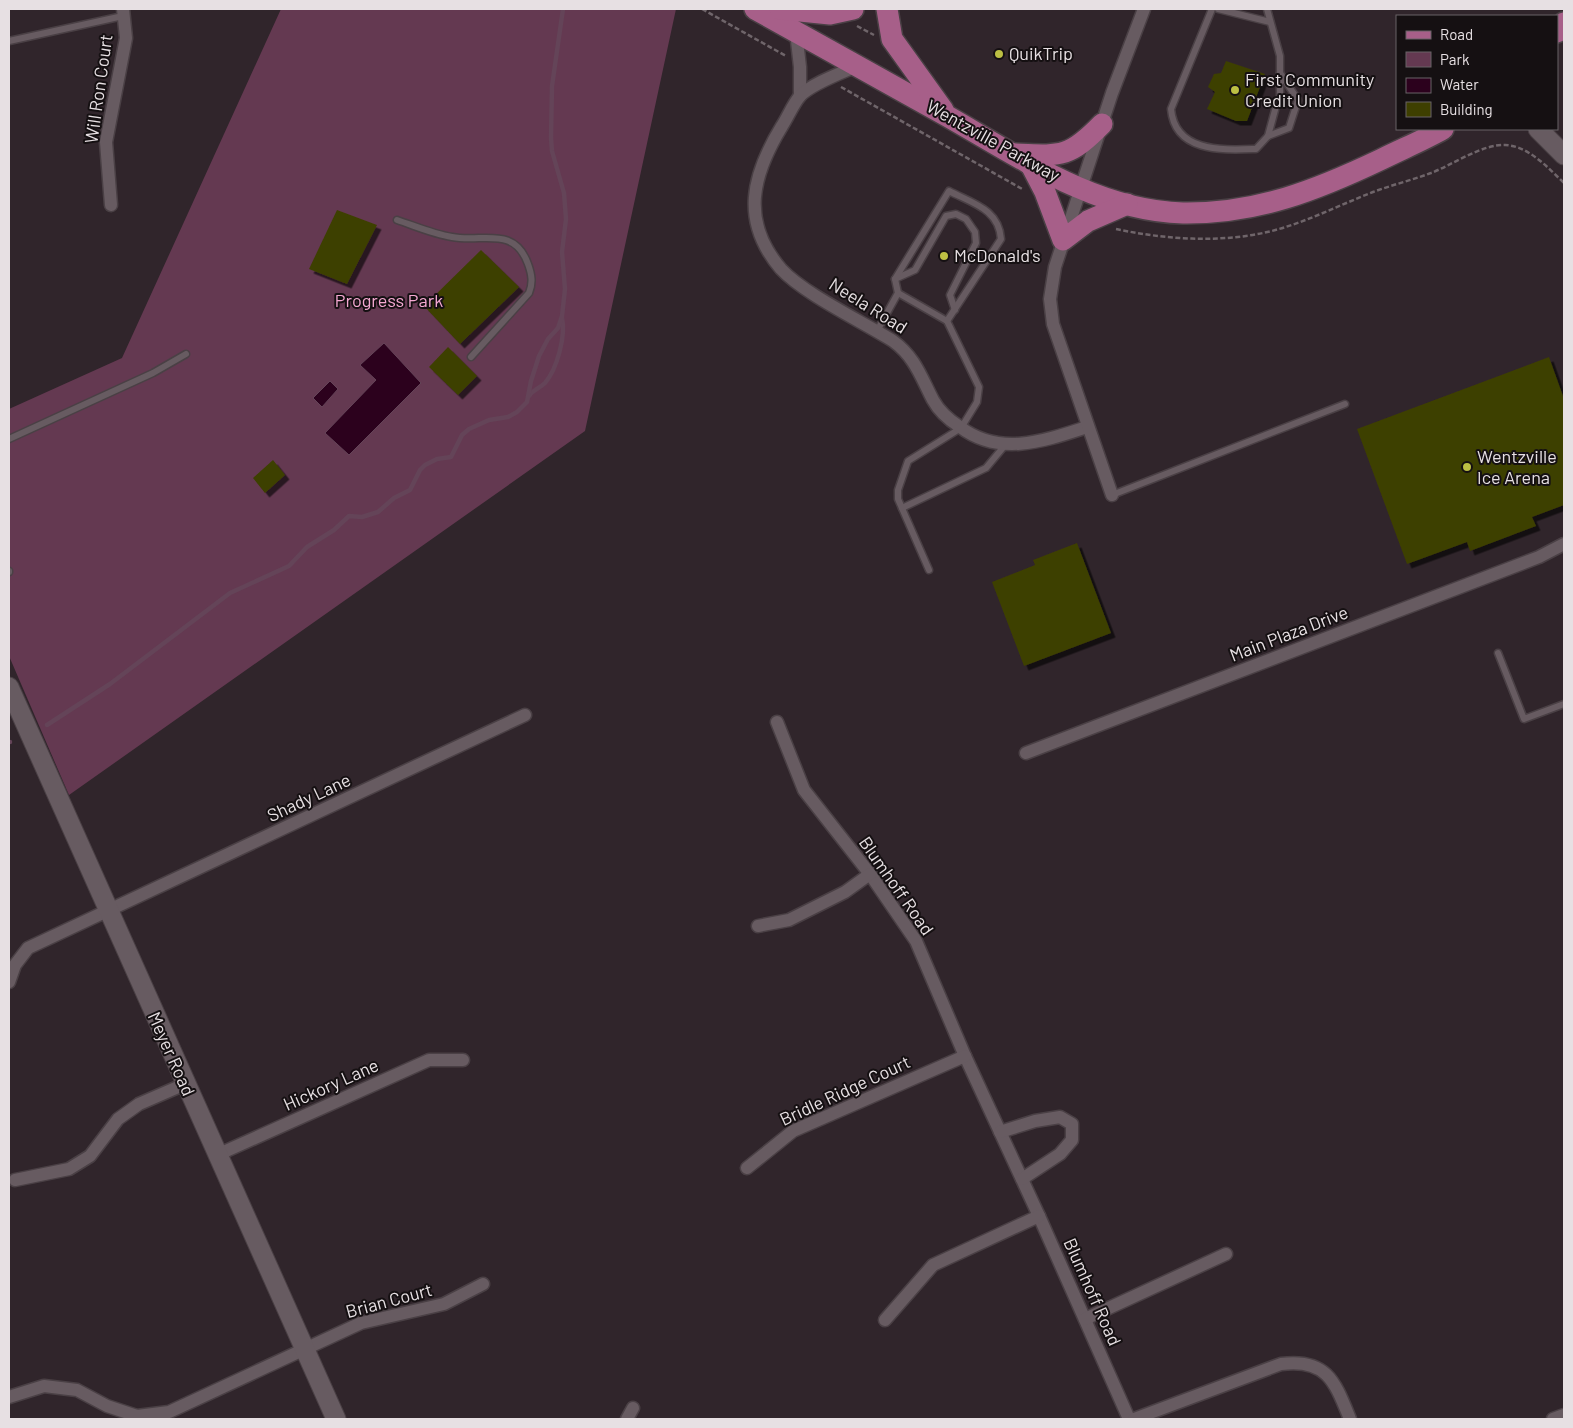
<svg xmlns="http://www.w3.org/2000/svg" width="1573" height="1428" font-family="Barlow,sans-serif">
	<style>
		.green { fill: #643951 }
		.water { fill: #2c011d; stroke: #644458 }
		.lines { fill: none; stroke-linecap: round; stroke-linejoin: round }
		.stream { stroke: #644458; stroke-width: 4.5 }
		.building { fill: #3e3f00; filter: url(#shadow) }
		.lane-casing { stroke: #4a4045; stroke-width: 9 }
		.street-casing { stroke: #4a4045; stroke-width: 15 }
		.secondary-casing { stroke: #4a4045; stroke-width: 21 }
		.primary-casing { stroke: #4a4045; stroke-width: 24 }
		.path { stroke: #6f656a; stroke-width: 2.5; stroke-dasharray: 5 2.5; stroke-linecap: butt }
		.lane { stroke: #675b61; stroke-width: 6 }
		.street { stroke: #675b61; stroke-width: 12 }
		.secondary { stroke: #675b61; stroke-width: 19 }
		.primary { stroke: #a75f89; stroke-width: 21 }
		.poi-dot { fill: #bcbf43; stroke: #151012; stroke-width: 2 }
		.labels { text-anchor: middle; stroke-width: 4; stroke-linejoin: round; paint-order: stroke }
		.poi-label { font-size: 18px; fill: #e7e0e3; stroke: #151012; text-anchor: start }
		.street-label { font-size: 18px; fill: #e7e0e3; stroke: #151012 }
		.park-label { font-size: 18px; fill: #f6a9d3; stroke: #151012 }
	</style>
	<defs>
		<filter id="shadow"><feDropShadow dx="4.5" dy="4.5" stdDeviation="0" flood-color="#0009"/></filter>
	</defs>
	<rect width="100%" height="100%" fill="#30252b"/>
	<path class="green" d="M281,9H676L585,431L69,795L9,656V409L122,358Z"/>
	<g class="water">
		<path d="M384,343L421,383L349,455L325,433L376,380L360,365Z"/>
		<path d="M330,381L338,389L322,407L313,398Z"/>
	</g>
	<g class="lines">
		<g class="stream">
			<path d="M529,396C533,390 540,388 545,383C557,369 566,336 562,318"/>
			<path d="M47,725L110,684L230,593L289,566L307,547L334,530L349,516L362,517L378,512L394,498L410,490L420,470L425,465L437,459L451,457L462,435L469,429L489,420L508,417L517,412L527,402L531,381L539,356L548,339L558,328L562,316L565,289L562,252L566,219L564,193L552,151L551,138L552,86L563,9"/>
			<path d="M9,742H10"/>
		</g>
	</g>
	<g class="building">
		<path d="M1226,61L1265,74L1247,121H1236L1207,109L1215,92L1208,87L1214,74L1221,73Z"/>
		<path d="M337,210L377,225L347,284L309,269Z"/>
		<path d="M481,250L519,287L460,344L424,306Z"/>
		<path d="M448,347L477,376L458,395L429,367Z"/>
		<path d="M1549,357L1564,399V505L1532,517L1536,526L1470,551L1467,542L1407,564L1357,429Z"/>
		<path d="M273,460L285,475L265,493L253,478Z"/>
		<path d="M1077,543L1111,633L1024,666L992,582L1035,565L1033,560Z"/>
	</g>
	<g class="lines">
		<g class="lane-casing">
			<g id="lane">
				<path d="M1212,9L1171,109C1175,153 1223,150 1256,149L1268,136L1275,110"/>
				<path d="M1218,9L1270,22"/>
				<path d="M1267,9L1280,56V98"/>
				<path d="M9,41L123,16"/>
				<path d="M1268,136L1289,128L1298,100L1280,73"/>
				<path d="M397,220C415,226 433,234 452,237C482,243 514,225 528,264C532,275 533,283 529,293L471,357"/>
				<path d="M895,279L915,270L946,216L956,214L966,219L975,232L976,243L950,295L955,310"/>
				<path d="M898,293L947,321L979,387L977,402L961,428L908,461L898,490V499L929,570"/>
				<path d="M877,331L898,293L895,279L949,191C972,203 999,209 1001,239L947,321"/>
				<path d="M9,439L153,373L186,354"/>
				<path d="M1112,495L1345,404"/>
				<path d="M902,508L986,468L1006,444"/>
				<path d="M9,571V572"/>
				<path d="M1498,653L1524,719L1564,704"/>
			</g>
		</g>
		<g class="street-casing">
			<g id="street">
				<path d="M796,32L800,67V96"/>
				<path d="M857,66C841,73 811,84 800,96C793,104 788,117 782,126C752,175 740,221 781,269C804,294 863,322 893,341C915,357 921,377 933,400C939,411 949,420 960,427C1000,457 1044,441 1087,427"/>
				<path d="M111,205L106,142L126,38L123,9"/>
				<path d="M1112,495L1053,324L1050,299L1055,267L1112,93L1144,9"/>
				<path d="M777,722L804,790L870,874L916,941L965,1056L1039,1216L1129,1419"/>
				<path d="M1026,753L1539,557L1564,544"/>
				<path d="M758,926L789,920L845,892L870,874"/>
				<path d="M9,982L15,965L28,948L525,715"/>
				<path d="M1000,1132L1035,1121L1060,1117L1072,1124V1140L1060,1154L1022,1179"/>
				<path d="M217,1155L429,1060H463"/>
				<path d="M747,1168L793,1131L965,1056"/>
				<path d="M15,1180L69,1169L90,1156L118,1119L139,1104L185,1084"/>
				<path d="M1085,1319L1226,1254"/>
				<path d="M885,1320L933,1265L1039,1216"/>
				<path d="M9,1397L44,1386L77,1390L107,1406L137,1416L169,1412L361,1323L444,1304L483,1284"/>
				<path d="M627,1419L633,1408"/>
				<path d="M1134,1419L1281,1364C1327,1358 1335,1382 1350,1419"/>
				<path d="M1553,1419L1564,1415"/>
			</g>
		</g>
		<g class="secondary-casing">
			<g id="secondary">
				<path d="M1538,129L1564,155"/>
				<path d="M9,687L336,1419"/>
			</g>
		</g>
		<g class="primary-casing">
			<g id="primary">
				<path d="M755,9C819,45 883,80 947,116C1019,157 1097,211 1183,213C1257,214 1317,190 1382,159C1402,149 1424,140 1443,129"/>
				<path d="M780,9L830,14L853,9"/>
				<path d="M887,9L892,39L943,110"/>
				<path d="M1557,32L1564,23"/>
				<path d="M1015,154C1061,156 1069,158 1102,124"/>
				<path d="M1031,165L1045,192L1063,240L1088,221L1127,204"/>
			</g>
		</g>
		<g class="path">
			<path d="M702,9L786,56"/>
			<path d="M857,26L874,35"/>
			<path d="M841,87L1024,190"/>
			<path d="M1116,229C1163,239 1215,243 1263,233C1301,225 1337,206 1373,192C1392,185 1412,180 1431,173C1452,165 1482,144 1505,145C1529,146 1548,168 1564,183"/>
		</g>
		<use href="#lane" class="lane"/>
		<use href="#street" class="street"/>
		<use href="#secondary" class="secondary"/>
		<use href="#primary" class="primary"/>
	</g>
	<g class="poi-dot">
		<circle cx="999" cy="54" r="5"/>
		<circle cx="1235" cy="90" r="5"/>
		<circle cx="944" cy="256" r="5"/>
		<circle cx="1467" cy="467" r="5"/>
	</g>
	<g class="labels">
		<g class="poi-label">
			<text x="1009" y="60">QuikTrip</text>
			<text x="1245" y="86">First Community<tspan x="1245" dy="21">Credit Union</tspan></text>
			<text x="954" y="262">McDonald's</text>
			<text x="1477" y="463">Wentzville<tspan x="1477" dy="21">Ice Arena</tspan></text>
		</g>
		<g class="street-label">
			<text transform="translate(99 89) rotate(-82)" y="6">Will Ron Court</text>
			<text transform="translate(993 141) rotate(29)" y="6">Wentzville Parkway</text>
			<text transform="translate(868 306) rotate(32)" y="6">Neela Road</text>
			<text transform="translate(1289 634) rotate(-21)" y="6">Main Plaza Drive</text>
			<text transform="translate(309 798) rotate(-25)" y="6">Shady Lane</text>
			<text transform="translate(896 886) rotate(55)" y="6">Blumhoff Road</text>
			<text transform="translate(171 1054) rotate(66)" y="6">Meyer Road</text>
			<text transform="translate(331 1085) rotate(-24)" y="6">Hickory Lane</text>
			<text transform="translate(845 1091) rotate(-25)" y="6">Bridle Ridge Court</text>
			<text transform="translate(1092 1292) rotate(66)" y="6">Blumhoff Road</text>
			<text transform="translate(389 1301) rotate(-15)" y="6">Brian Court</text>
		</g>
		<g class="park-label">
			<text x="389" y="307">Progress Park</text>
		</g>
	</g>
	<rect width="1573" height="1428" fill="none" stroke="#e7e0e3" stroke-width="20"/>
	<rect x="1396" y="15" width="162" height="115" fill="#151012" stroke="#696366"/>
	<rect x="1406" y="31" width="25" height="8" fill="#a75f89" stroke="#696366"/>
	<text x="1440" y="40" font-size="15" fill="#e7e0e3">Road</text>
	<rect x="1406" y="52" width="25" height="15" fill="#643951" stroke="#696366"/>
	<text x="1440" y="65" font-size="15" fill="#e7e0e3">Park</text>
	<rect x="1406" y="78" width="25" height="15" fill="#2c011d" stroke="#696366"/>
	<text x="1440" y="90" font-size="15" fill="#e7e0e3">Water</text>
	<rect x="1406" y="102" width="25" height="15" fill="#3e3f00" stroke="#696366"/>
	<text x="1440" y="115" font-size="15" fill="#e7e0e3">Building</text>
</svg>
